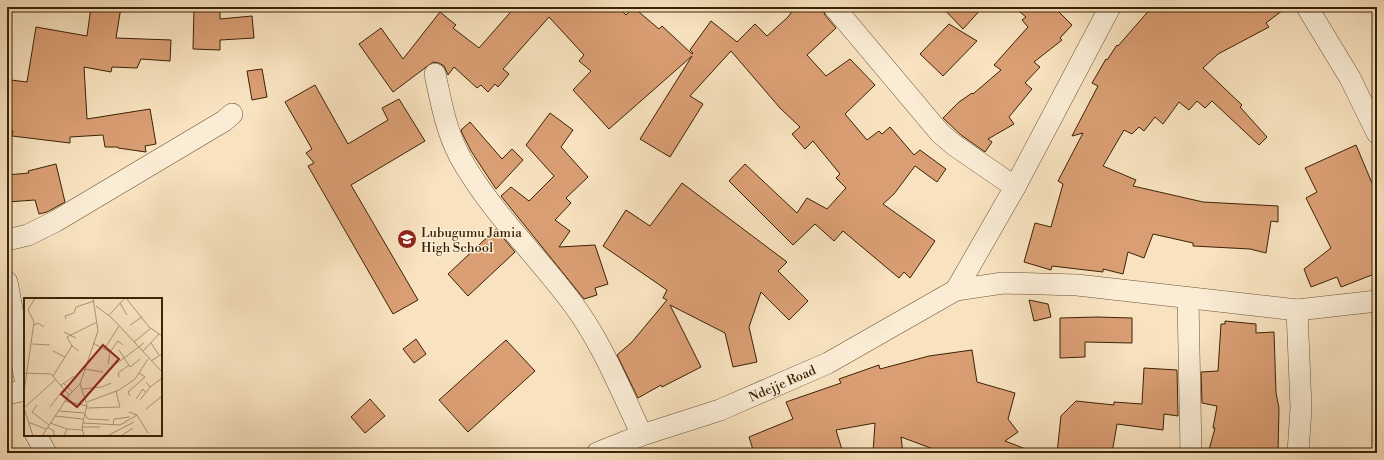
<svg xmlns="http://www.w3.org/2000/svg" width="1384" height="460" font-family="'Libre Bodoni',serif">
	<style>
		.building { fill: #da9e74; stroke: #3a2304 }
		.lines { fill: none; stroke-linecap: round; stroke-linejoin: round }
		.minor-casing { stroke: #6a5333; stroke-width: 22 }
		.minor { stroke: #faecd5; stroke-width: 21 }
		.labels { text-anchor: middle; stroke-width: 3; stroke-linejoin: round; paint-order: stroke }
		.poi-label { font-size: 13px; fill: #3a2304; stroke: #faecd5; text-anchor: start }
		.street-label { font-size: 13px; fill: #3a2304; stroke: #faecd5 }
		.inset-road { fill: none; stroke: #ac9674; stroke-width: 1 }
		.view { fill: #8f2418; fill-opacity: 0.15; stroke: #8f2418; stroke-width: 2 }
		.inset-edge { fill: none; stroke: #3a2304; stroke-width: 2 }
	</style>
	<rect width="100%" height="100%" fill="#f8e2bf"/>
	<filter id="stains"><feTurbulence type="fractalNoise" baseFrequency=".005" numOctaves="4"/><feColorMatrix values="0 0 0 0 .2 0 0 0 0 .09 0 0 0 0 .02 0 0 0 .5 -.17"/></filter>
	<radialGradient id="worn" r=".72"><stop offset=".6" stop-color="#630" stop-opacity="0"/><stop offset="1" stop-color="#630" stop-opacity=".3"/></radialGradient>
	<g class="building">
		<path d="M91,7H121L116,38L171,40L170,61L141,59L137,68L112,67L111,72L84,67L87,119L150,109L156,144L145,146L146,152L118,148V147H105L103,135L70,137V143L12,136L13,131H7V95H9L11,80L27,82L36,27L87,36Z"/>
		<path d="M194,7H220V19L252,16L254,38L220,40V50L193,49Z"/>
		<path d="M515,7H618L626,15L633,7L659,29L662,26L692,54L693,53L690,50L711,21L737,42L755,24L767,36L788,17L795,7H822L825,15L836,28L807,55L826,76L850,59L875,85L845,114L867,140L879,131L882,134L890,127L914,155L920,150L946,169L937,182L915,166L894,194L883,204L935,241L910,278L904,272L899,278L843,231L834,241L815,224L793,245L729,181L745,164L797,213L807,198L827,209L846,188L836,178L840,174L813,141L805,149L792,134L800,127L780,108L731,51L690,96L703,104L670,157L640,139L692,56L609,129L573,90L591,71L579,61L584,55L549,17L503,69L509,74L498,87L495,84L488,92L481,85L477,88L454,67L448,75L444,66L439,63L433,62L393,92L359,44L381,28L403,59L440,12L456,25L453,28L479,48Z"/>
		<path d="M942,7H983L963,29Z"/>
		<path d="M1014,7H1054L1072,25L1060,38L1062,40L1034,62L1040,67L1025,83L1032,89L1009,117L1014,124L988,139L992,142L985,152L961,135L943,118L959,102L972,93L973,94L1001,70L994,65L1028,27L1022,20L1026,17Z"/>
		<path d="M1152,7H1287L1266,23L1269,27L1218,54L1203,68L1242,105L1240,107L1267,137L1259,145L1212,101L1205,108L1197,101L1189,110L1179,102L1163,124L1155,117L1144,131L1139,127L1132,134L1124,130L1103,166L1136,180L1133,186L1203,202L1278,206V222L1271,221L1266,253L1250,249L1193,246V243L1153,234L1144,258L1128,252L1123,274L1103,269V272L1052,266L1051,270L1024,262L1035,223L1051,227L1063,184L1058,181L1083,133L1072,136L1098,86L1092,83L1106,59L1107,60L1117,45L1118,46Z"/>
		<path d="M949,24L977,41L943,76L920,54Z"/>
		<path d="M262,69L267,97L252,100L247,71Z"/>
		<path d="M315,85L348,144L388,120L382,108L399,99L425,141L351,185L418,300L393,314L308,166L314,163L306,153L312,149L285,102Z"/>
		<path d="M550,113L573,130L561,147L588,177L566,198L571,203L555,220L570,231L559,247L595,245L608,284L595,288L597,295L584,299L501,196L511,187L529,201L554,176L526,145Z"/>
		<path d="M470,122L502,159L512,149L523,160L496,189L471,151L462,133L461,130Z"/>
		<path d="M1356,145L1377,195V273L1341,287L1337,277L1311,287L1304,269L1331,248L1306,198L1317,192L1305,168Z"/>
		<path d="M56,164L65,202L47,212L39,214L35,200L7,202V175L29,173L28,171Z"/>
		<path d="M682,183L787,262L778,271L808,301L789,320L761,292L749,327L757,362L733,367L725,333L670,305L701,367L662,387L661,385L638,398L617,355L632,342L667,300L663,298L667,290L603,246L626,210L650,226Z"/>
		<path d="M496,229L515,252L468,296L448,274Z"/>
		<path d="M1029,300L1048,304L1051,317L1034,321Z"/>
		<path d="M1097,317L1132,318V343L1085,342V357L1060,358V318Z"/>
		<path d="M1225,321L1256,324V333L1274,332L1276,393L1279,408L1278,453H1219L1209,450L1215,428H1213L1217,406L1202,403L1201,372L1218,371L1221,324H1225Z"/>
		<path d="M416,339L426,354L414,363L403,349Z"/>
		<path d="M506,340L535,371L468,432L439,400Z"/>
		<path d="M972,350L977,382L1015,393L1008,419L1018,432L1005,441L1031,451V453H944L901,437L903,453H873L875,423L836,430L843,453H754L749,437L793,419L786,402L841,383L839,379L879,365L880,369L929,356Z"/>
		<path d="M1144,368L1177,370L1178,416L1164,414L1163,430L1117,424L1112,453H1057L1061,416L1076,401L1114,405V402L1142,404Z"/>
		<path d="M370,399L385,416L365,433L351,417Z"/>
	</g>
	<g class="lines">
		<g class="minor-casing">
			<g id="minor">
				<path d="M834,7L940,133L954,145L1015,187"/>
				<path d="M1307,7L1350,78L1377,133"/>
				<path d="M435,74C441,102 446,131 460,157C490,211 536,254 573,304C602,343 621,391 642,435"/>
				<path d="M7,240L28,235L56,221L224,121L232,114"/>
				<path d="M7,282L25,379"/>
				<path d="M956,290L1015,187L1110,7"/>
				<path d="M1188,298L1191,453"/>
				<path d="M1297,310L1301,408L1298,453"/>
				<path d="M7,394L25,390"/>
				<path d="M36,435L46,453"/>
				<path id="s1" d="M597,453L642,435L720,410L828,363L956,290L1003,283L1077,285L1297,310L1377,301"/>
			</g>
		</g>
		<use href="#minor" class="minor"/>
	</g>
	<defs>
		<g id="school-disc" transform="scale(1)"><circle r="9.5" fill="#8f2418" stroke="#faecd5"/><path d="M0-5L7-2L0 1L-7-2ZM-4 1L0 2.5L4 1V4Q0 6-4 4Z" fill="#fff"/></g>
	</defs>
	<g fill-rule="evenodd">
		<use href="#school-disc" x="407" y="239"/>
	</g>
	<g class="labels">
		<g class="poi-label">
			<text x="421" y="237">Lubugumu Jamia<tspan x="421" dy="15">High School</tspan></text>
		</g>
		<g class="street-label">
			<text dy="5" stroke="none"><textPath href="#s1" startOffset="198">Ndejje Road</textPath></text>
		</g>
	</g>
	<g transform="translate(24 298)">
		<rect width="138" height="138" fill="#f8e2bf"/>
		<path class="inset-road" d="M102,0L125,29L138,38M96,5L103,17M72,8L88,20L138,74M85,17L101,0M42,21L41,18L50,15L52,9L70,3M106,27L118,19M9,28L14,25L20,29M40,34L52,40M110,44L127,30M69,45L86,54L84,66M127,45L135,57M8,46L26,47M81,50L95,28M95,52L106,69L116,61M29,53L41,59M55,53L48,48L43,39L73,24M119,53L135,36M86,54L94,43L99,47M127,63L138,56M92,66L120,45M60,71L79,74M0,75L27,76L45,97M29,78L48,48M95,79L94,75L105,67M122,84L126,89L138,80M40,86L49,94M56,86L63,107L58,129L60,138M36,88L50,78M58,91L78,89L87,85M0,94L10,24L4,12L11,0M106,98L104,94L121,79L115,75M112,101L119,91L121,94M116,102L126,89M41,103L63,108M63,104L95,92L111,81L124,61M13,107L8,114L25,127M26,109L39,92M0,110L32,81M0,110L9,138M63,110L96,109L92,93M122,111L138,98M35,113L60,115L64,121L85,122M105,114L113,117L124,135M31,118L59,121M4,124L22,131M26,125L43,131M59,125L96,127L113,117M89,127L90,121L106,119M23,129L30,133V138M58,129H76M18,138L45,97L56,86L74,33L69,0M40,138L43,131L58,132M83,138L110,124M97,138L109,130"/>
		<path class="view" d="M79,47L95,61L53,109L37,96Z"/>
		<rect width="138" height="138" class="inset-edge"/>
	</g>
	<rect width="1384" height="460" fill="none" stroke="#f8e2bf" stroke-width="24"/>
	<rect x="8" y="8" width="1368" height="444" fill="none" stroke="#3a2304" stroke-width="2"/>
	<rect x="12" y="12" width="1360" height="436" fill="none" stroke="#3a2304"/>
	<rect width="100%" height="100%" filter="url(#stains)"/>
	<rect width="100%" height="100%" fill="url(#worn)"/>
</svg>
